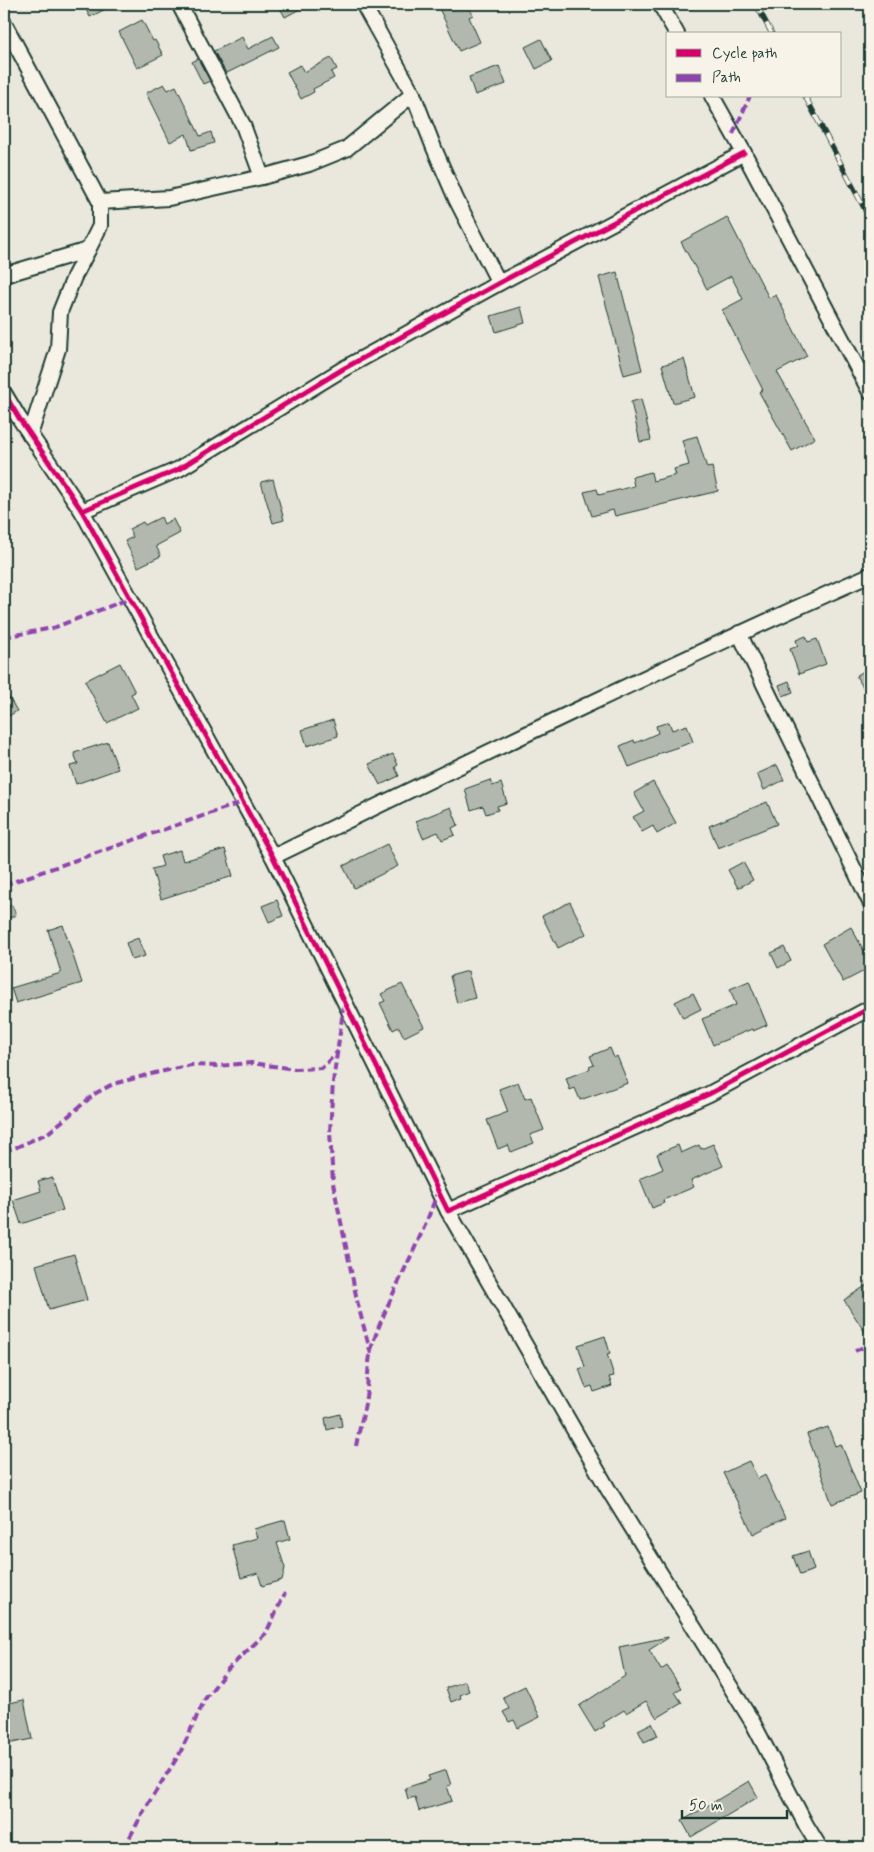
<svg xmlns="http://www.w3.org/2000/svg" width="874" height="1852" font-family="Mynerve,sans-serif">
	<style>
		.building { fill: #b2b8ae; stroke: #1f3d34 }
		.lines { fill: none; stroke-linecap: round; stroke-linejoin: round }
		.minor-casing { stroke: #1f3d34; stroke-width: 18 }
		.minor { stroke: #f7f3e8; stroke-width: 14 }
		.rail-casing { stroke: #1f3d34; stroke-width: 5.5 }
		.rail { stroke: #f7f3e8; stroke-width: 4; stroke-dasharray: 11; stroke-linecap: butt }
		.quiet { stroke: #8e44ad; stroke-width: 4; stroke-dasharray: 8 4; stroke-linecap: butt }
		.cycleway-casing { stroke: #f7f3e8; stroke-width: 8 }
		.cycleway { stroke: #d6006c; stroke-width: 5 }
	</style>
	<rect width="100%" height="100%" fill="#eae8dd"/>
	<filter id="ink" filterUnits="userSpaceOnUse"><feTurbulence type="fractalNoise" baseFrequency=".02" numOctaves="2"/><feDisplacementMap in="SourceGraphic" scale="10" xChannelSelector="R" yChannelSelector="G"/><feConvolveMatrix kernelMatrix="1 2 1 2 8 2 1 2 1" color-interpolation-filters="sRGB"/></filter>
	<g filter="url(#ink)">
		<g class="building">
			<path d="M83,4H115L90,17Z"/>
			<path d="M278,4H309L285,17Z"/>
			<path d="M437,4H467L473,15L469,17L480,42L459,51Z"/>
			<path d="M142,20L153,41L155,40L163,55L137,68L119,32Z"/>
			<path d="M273,36L279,47L227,73H226L214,51L242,37L248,49Z"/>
			<path d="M541,39L552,61L536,69L525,47Z"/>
			<path d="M331,58L337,69L331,72L334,78L313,89L314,92L301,99L287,72L300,65L304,72Z"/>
			<path d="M198,59L210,81L203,84L192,62Z"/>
			<path d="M499,66L506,84L475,95L469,77Z"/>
			<path d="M164,84L168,90L176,86L200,136L211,132L214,143L191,150L186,134L170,142L146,93Z"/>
			<path d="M727,217L769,298L776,295L807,356L777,372L815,438L792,451L759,392L763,390L722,310L743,299L731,276L707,289L681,242Z"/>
			<path d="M617,272L642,370L624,375L599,277Z"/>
			<path d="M521,307L525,323L496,332L491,316Z"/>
			<path d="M684,359L695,397L673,403L662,365Z"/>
			<path d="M641,399L651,440L640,442L631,402Z"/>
			<path d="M697,436L707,468L712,467L718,491L615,516L613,510L592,516L584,492L597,489L599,495L634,486L632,477L651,472L653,481L676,475L674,469L689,465L682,440Z"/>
			<path d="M273,479L284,520L273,523L261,482Z"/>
			<path d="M161,517L164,524L173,519L180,533L156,546L161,556L138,567L125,541L133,537L129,529L143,522L145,525Z"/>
			<path d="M806,636L808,642L817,639L826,664L799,674L790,649L798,646L796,640Z"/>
			<path d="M120,663L135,692L131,694L138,708L107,723L85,681Z"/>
			<path d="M870,667V698L856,676Z"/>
			<path d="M789,681L793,692L783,696L779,685Z"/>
			<path d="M4,689L17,711L4,719Z"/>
			<path d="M333,720L338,736L307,746L302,730Z"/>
			<path d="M669,722L672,730L687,725L693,742L657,754V756L629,767L620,746L634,740L635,743L658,733L656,726Z"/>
			<path d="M108,742L118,769L76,784L70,766L78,764L74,753Z"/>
			<path d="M393,754L398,765L395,767L399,776L380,785L369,764Z"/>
			<path d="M777,765L784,780L764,790L757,774Z"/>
			<path d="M490,780L492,786L501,783L507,803L497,806L498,810L486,814L483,806L471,810L465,789Z"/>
			<path d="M653,782L676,823L657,834L653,826L642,832L633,817L644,811L634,793Z"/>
			<path d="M767,802L777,824L718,848L709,826Z"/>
			<path d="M451,807L458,825L452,828L455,835L442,840L438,832L423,838L416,821Z"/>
			<path d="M387,844L398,866L354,888L343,866Z"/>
			<path d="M225,849L233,876L161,899L152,869L163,866L160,856L180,850L183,861Z"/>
			<path d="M743,862L753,880L738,888L728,870Z"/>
			<path d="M277,900L283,916L269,922L262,906Z"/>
			<path d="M570,902L586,934L558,948L542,916Z"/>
			<path d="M12,905L16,915L4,921V909Z"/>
			<path d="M63,925L82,983L16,1003L11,988L61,973L48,930Z"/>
			<path d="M851,927L870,962V968L843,982L822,944Z"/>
			<path d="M138,938L145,956L132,960L126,943Z"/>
			<path d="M784,947L791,961L778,968L771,953Z"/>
			<path d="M468,971L475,998L457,1003L450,976Z"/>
			<path d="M749,981L767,1025L753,1031L752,1029L713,1045L702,1019L736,1005L730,989Z"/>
			<path d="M402,984L424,1027L404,1037L399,1027L393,1030L380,1003L385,1001L381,994Z"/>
			<path d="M693,993L701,1009L683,1018L675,1002Z"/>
			<path d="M610,1048L614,1058L617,1056L628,1083L580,1100L575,1088L570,1090L566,1078L590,1069L589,1067L594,1065L590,1056Z"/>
			<path d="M518,1082L525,1099L531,1097L544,1130L530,1135L534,1143L511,1152L508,1145L498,1149L487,1120L508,1112L499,1089Z"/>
			<path d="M713,1144L723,1166L691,1180L694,1187L663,1200L664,1203L652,1208L640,1179L663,1169L657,1154L678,1145L681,1153L699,1145L701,1149Z"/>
			<path d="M52,1177L63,1210L21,1224L13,1200L41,1191L38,1181Z"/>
			<path d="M74,1254L87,1300L49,1310L36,1265Z"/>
			<path d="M870,1283V1340L844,1300Z"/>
			<path d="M605,1336L610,1353L607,1354L614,1376L609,1377L612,1386L594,1392L592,1386L586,1388L579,1369L585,1367L578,1345Z"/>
			<path d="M340,1414L342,1426L327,1430L325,1418Z"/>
			<path d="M828,1427L835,1446L841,1444L861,1493L832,1504L807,1434Z"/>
			<path d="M749,1461L758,1479L765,1475L785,1518L753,1534L723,1473Z"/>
			<path d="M285,1520L290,1539L277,1543L285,1568L282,1580L262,1586L258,1573L241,1578L232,1545L257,1538L254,1529Z"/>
			<path d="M808,1551L814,1570L800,1575L793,1556Z"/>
			<path d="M668,1637V1638L649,1650L661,1670L667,1666L681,1688L675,1692L682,1703L657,1718L646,1701L626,1713L624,1710L603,1723L605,1726L595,1732L579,1706L625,1676L619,1647Z"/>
			<path d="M465,1681L469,1691L460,1695L461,1698L451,1702L446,1688Z"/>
			<path d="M525,1686L540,1717L518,1728L514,1720L509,1722L503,1712L509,1709L503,1697Z"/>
			<path d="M24,1700L32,1739L7,1744L4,1726V1704Z"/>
			<path d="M652,1723L658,1736L644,1742L638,1730Z"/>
			<path d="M446,1770L451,1785L447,1786L452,1801L419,1811L415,1797L408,1799L405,1788L430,1780L428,1776Z"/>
			<path d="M749,1781L758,1797L691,1837L682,1821Z"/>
		</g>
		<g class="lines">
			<g class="minor-casing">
				<g id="minor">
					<path d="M179,4L243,125L262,177"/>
					<path d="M363,4L413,94L434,148L456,199L499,283"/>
					<path d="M660,4L677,34"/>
					<path d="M4,23L100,202"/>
					<path d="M712,96L744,153L870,392"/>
					<path d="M4,275L88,250L100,226V202L169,198L262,177L309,164L346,149L413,94"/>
					<path d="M4,393L19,418L82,511L273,857L448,1211L709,1094L870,1008"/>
					<path d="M30,435L58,349L60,312L74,277L88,250"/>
					<path d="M82,511L179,469L343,369L499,283L744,153"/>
					<path d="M739,633L870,902"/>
					<path d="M273,857C471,760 669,664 870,575"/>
					<path d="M448,1211L608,1489L753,1723L806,1825L820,1848"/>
				</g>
			</g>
			<use href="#minor" class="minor"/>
			<g class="rail-casing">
				<g id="rail">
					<path d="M756,4L772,34"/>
					<path d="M805,96L870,219"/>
				</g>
			</g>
			<use href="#rail" class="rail"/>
			<g class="quiet">
				<path d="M733,134L750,96"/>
				<path d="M4,637L53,628L131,598"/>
				<path d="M4,885L243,802"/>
				<path d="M344,1004L333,1082L330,1132L333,1183L358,1305L371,1354"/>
				<path d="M4,1151L17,1147L48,1133L96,1093L113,1084L155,1073L191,1065L217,1066L251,1063L295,1069L322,1068L338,1051"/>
				<path d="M855,1351L870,1344"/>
				<path d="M356,1446C359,1430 364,1413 366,1397C369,1377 367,1356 375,1337C393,1287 422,1241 438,1190"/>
				<path d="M124,1848L146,1807L180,1753L205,1699L228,1669L266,1633L285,1593"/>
			</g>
			<g class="cycleway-casing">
				<g id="cycleway">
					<path d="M4,393L19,418L82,511L273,857L448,1211L709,1094L870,1008"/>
					<path d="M82,511L179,469L343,369L499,283L744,153"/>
				</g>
			</g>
			<use href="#cycleway" class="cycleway"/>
		</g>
	</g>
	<rect width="874" height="1852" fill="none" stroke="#f7f3e8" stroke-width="20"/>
	<rect x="10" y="10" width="854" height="1832" fill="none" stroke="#1f3d34" stroke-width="2" filter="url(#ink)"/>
	<rect x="666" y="32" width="175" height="65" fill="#f7f3e8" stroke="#a1aaa0"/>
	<rect x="676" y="49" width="25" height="8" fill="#d6006c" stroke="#a1aaa0"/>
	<text x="712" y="58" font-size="15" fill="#1f3d34">Cycle path</text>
	<rect x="676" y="74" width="25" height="8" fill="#8e44ad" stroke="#a1aaa0"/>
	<text x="712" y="82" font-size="15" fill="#1f3d34">Path</text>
	<path d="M682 1810v8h105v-8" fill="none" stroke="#1f3d34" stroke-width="2.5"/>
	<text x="689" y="1810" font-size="15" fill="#1f3d34" stroke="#f7f3e8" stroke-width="4" paint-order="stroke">50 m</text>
</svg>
